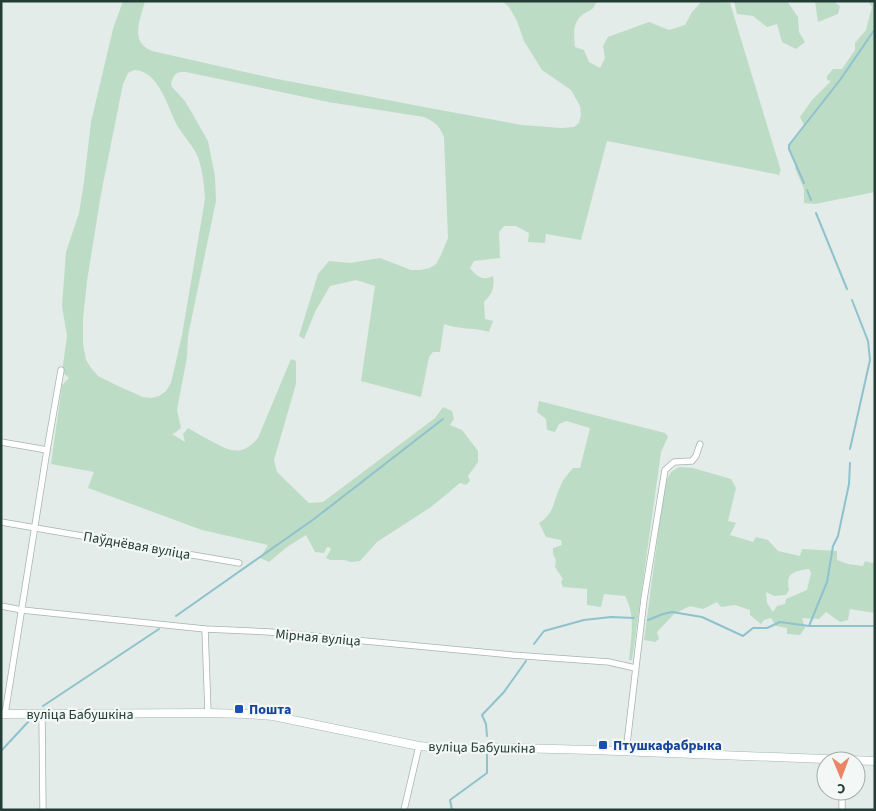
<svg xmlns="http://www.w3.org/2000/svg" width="876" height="811" font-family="'Source Sans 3',sans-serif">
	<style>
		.green { fill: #bddcc6; fill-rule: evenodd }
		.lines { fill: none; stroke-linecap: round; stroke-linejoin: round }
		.stream { stroke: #8ec2cd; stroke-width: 2 }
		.street-casing { stroke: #a6b4af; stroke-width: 7 }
		.secondary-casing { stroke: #a1b7b0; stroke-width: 9 }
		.street { stroke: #fff; stroke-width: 5.5 }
		.secondary { stroke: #fff; stroke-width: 8 }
		.transit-dot { fill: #1a4fb4; stroke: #f3f8f6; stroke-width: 2 }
		.labels { text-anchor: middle; stroke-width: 4.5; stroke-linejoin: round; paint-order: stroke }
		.street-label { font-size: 14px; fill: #233c36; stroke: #f3f8f6 }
		.transit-label { font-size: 14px; font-weight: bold; fill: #164399; stroke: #f3f8f6; text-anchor: start }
	</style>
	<rect width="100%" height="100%" fill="#e3ece8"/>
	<g class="green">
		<path d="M123,1H145C142,14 133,33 142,44C144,47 148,49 152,51L272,78L440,110L522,125L561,128L574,127L579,123L581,115L580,106L571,90L542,70L524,41L517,21L509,7L502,1H597C592,12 591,9 582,15C572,23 574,36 575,47L584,50L589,62L600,68L605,58L603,46L608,37L649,22L669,30L685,25L692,12L702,1L730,3L781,171L779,172L780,175L607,141L581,240L546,234L545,243L528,242L529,233L516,226H504L499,232L500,258L474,261L470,268C477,277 483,281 493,276C495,287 492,294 484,302L485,319L493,321L489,332C474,327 459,330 444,324L440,352H433L429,357L421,397L361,381L375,286L356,280L330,286L315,312L304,339L299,336L318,274L329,261L350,263L380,258L411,270H420L430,268L436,264L441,255L448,238L444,137C439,125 436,123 424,117L328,102L186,72C176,72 175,73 171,83L172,87L185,101L208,141L215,177L216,201L188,336L187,357L177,410L181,428L176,432L172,434L185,442L183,434L188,428C196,433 204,437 213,442C232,452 242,456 258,438L291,359L296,361V384L274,460L277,472L309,503L323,502L435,418L443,407L452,411L454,419L450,425L462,430L478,451V462L468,476L470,481L466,485L460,483L431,507L377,542L360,561L351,562L344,560H330L326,558L331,549L329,547H327L324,553L315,552L306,535L287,547L269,562L260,558L268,545L202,530L88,488L94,472L51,464L62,385L69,378L62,372L67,336L62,306L66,252L79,213L84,182L91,122L113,29ZM134,70C159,71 167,106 177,125C183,136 193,145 198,157C203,172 204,183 205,199L182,335L171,383L166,391L159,396L151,398L143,397L118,386L98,376L91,368L86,360L83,344V319L87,281L101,194L123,84L128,73Z"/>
		<path d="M734,1H787L798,17L799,32L805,42L796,49L782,42L777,24L767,27L753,16L737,14Z"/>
		<path d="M815,1H833L840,6L838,14L818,22Z"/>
		<path d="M868,1H875V192L815,204L804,203V189L795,168L796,164L789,149V145L804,125L800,117L812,100L831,81L827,80V76L833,69H842L855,50V43L866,30L872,7Z"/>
		<path d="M539,401L665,433L668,437L661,452L632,660H629C631,638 636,616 625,596L604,594L601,607L587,605V589L563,587L561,582L563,579L555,567L556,560L553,554V548L562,545L561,540L546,537L539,523C556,512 553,500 561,485C563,479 569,473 573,468H580L590,428L566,421L559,424L555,432L547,430L546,419L537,412Z"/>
		<path d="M679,467L693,468L731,479L736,488L728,521L736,523L730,535L753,542L756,537L768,540L778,551L800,556L802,549L837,551V560L848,564L863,566L865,561L872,563L875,562V613L850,609L848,620L840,622L826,612L819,619L802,618L805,628L800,635L787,634V628L776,626L771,618L764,620L761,624L750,615V610L735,605L721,607L717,602L703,609L690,606L674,614L657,632L659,639L655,642L644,640L665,483L671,472ZM809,569L811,573L807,590L786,599L785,604L777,606L773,612L767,603L766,592L774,596L786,595L789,590C785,572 795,571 809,569Z"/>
	</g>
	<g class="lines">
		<g class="stream">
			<path d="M804,183L789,149V145L840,80L875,29"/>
			<path d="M807,190L811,200"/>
			<path d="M816,213L847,289"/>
			<path d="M850,449L870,360L868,341L852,300"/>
			<path d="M176,616L314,519L443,419"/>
			<path d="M648,620L663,614L672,612L702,617L743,636L753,628H767L780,622L809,626H875"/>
			<path d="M809,626L827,582L833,546L838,536L849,484L850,463"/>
			<path d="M534,644L544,631L584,620L611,617L634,618"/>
			<path d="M43,706L159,629"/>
			<path d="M487,736L486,724L482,715L504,692L526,661"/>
			<path d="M1,751L28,722"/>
			<path d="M452,810L450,800L487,773V753"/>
		</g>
		<g class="street-casing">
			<g id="street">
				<path d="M1,442L47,450"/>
				<path d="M1,522L239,563"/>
				<path d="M1,606L22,610L205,629L270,632L512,655L609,662L635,668"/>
				<path d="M205,629L208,713"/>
				<path d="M5,714L47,450L61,370"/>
				<path d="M42,715L43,810"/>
				<path d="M626,752L644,599L665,470L674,462L692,461L696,456L700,444"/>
				<path d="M404,810L419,746"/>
				<path d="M842,810V791"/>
			</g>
		</g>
		<g class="secondary-casing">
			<path id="secondary" d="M1,714L208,713L246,714L273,716L419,746L450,749L514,748L592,750L875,761"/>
		</g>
		<use href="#street" class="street"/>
		<use href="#secondary" class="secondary"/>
	</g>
	<g class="transit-dot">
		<rect x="234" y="704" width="10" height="10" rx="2.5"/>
		<rect x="598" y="740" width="10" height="10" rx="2.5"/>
	</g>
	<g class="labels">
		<g class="street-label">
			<text transform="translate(137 545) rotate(10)" y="5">Паўднёвая вуліца</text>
			<text transform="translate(318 637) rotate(5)" y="5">Мірная вуліца</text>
			<text x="80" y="719">вуліца Бабушкіна</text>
			<text transform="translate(482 747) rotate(1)" y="5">вуліца Бабушкіна</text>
		</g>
		<g class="transit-label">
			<text x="249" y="714">Пошта</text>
			<text x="613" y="750">Птушкафабрыка</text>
		</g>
	</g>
	<rect width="876" height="811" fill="none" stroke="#233c36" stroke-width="5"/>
	<g transform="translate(841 776) rotate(179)"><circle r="24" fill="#f3f8f6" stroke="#a0ada9"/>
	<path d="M0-4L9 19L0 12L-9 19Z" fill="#ea8663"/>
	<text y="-8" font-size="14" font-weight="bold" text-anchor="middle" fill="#233c36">С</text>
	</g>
</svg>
